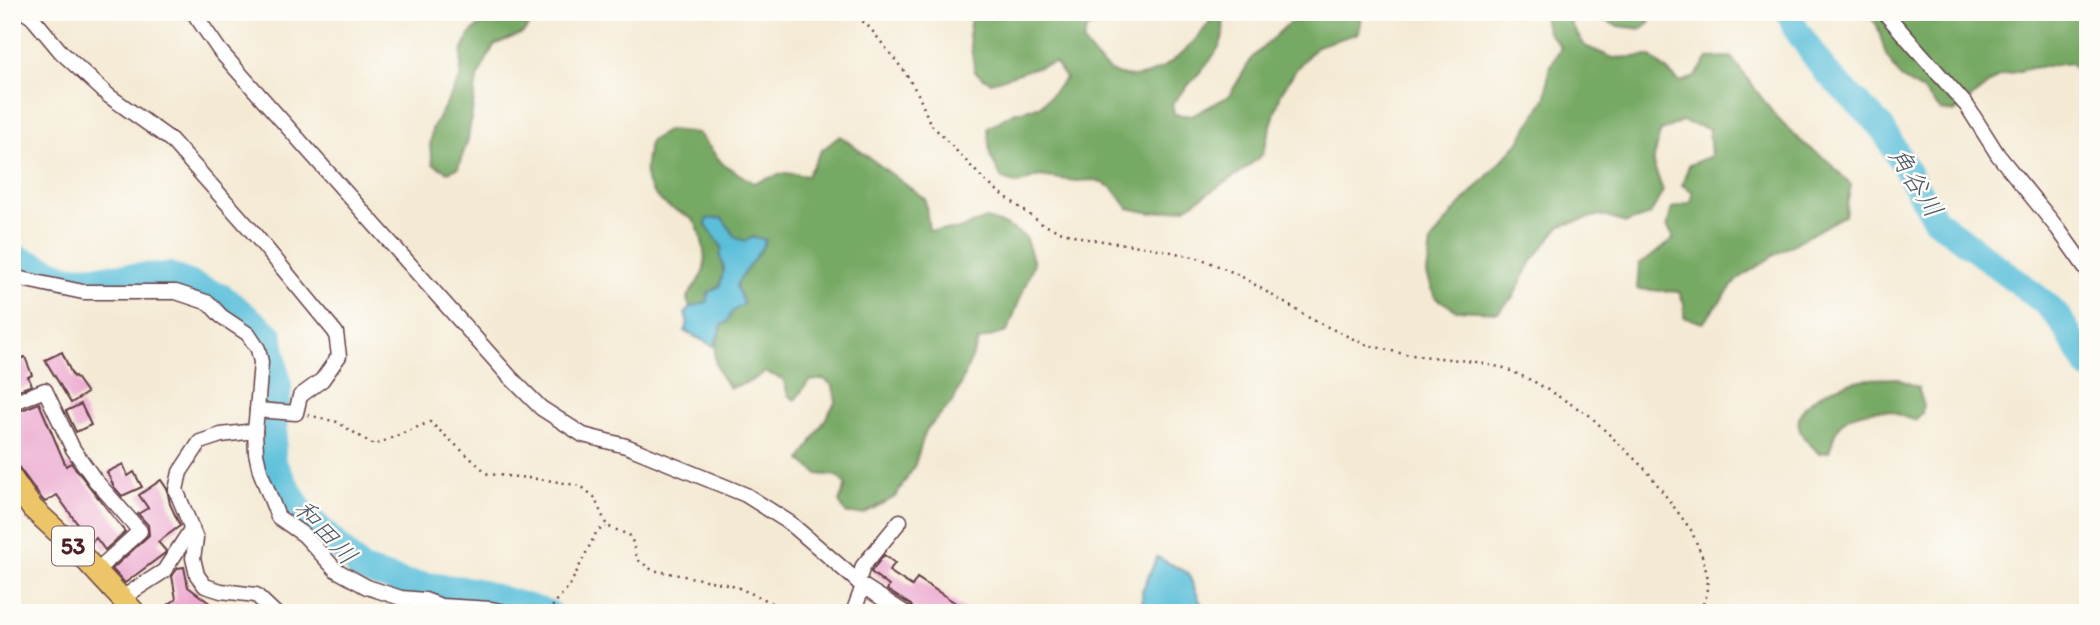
<svg xmlns="http://www.w3.org/2000/svg" width="2100" height="625" font-family="Itim,'Klee One',sans-serif">
	<style>
		.forest { fill: #76a964; stroke: #606448; stroke-width: 2 }
		.water { fill: #5cbfda; stroke: #536f82; stroke-width: 2 }
		.lines { fill: none; stroke-linecap: round; stroke-linejoin: round }
		.river { stroke: #5cbfda; stroke-width: 26 }
		.building { fill: #eca8cf }
		.minor-casing { stroke: #643d44; stroke-width: 17 }
		.primary-casing { stroke: #643d44; stroke-width: 24 }
		.path { stroke: #643d44; stroke-width: 2.5; stroke-dasharray: 2 5; stroke-linecap: butt }
		.minor { stroke: #fff; stroke-width: 14 }
		.primary { stroke: #edc569; stroke-width: 21 }
		.labels { text-anchor: middle; stroke-width: 5; stroke-linejoin: round; paint-order: stroke }
		.shield { fill: #fdfcf7; stroke: #806168; stroke-width: 2 }
		.shield-label { font-size: 23px; font-weight: bold; fill: #4a1f2b }
		.water-label { font-size: 26px; font-style: italic; fill: #505768; stroke: #fdfcf7 }
	</style>
	<rect width="100%" height="100%" fill="#fdfcf7"/>
	<filter id="ink" filterUnits="userSpaceOnUse"><feTurbulence type="fractalNoise" baseFrequency=".0143" numOctaves="2"/><feDisplacementMap in="SourceGraphic" scale="14" xChannelSelector="R" yChannelSelector="G"/><feConvolveMatrix kernelMatrix="1 2 1 2 8 2 1 2 1" color-interpolation-filters="sRGB"/></filter>
	<filter id="wash" filterUnits="userSpaceOnUse"><feTurbulence type="fractalNoise" baseFrequency=".00686" numOctaves="4" result="noise"/><feDisplacementMap in="SourceGraphic" scale="28" xChannelSelector="R" yChannelSelector="G"/><feGaussianBlur stdDeviation="1.57" result="paint"/><feColorMatrix in="noise" values="0 0 0 0 0 0 0 0 0 0 0 0 0 0 0 0 0 1.4 0 .05"/><feComposite in="paint" operator="in"/></filter>
	<g filter="url(#wash)">
		<rect width="100%" height="100%" fill="#f4ead4"/>
		<g class="forest">
			<path d="M493,12H541L523,33L494,45L477,78L468,139L458,168L448,172L433,164L430,147L432,129L460,79L462,52L470,34Z"/>
			<path d="M971,12H1113L1107,21L1087,28L1083,42C1093,54 1104,71 1120,75C1156,86 1195,44 1213,17L1223,18C1223,23 1224,29 1223,35C1221,55 1185,86 1172,104L1174,114L1192,116L1229,96L1252,58L1290,22L1339,12H1355L1361,20L1359,33L1317,46L1297,68L1281,93L1262,155L1241,172L1185,208L1152,213L1128,208L1113,188L1096,180L1076,181L1039,176L1018,184L1002,179L990,155L988,128L1013,113L1041,106L1066,78L1055,63C1032,66 1013,77 990,82L975,72L969,35Z"/>
			<path d="M1542,12H1647L1650,21L1642,29L1618,26L1596,16L1577,14L1570,23L1585,46L1613,58L1650,56L1680,82L1695,77L1708,58L1731,57L1777,118L1802,142L1828,161L1851,185L1845,215L1773,256L1737,280L1703,323L1684,317V303L1679,292L1637,289L1639,264L1659,251L1674,238L1667,226L1672,208L1692,202V191L1682,185L1689,165L1711,156L1709,129L1681,121L1660,132L1653,163L1663,191L1650,215L1626,223L1600,215L1560,226L1532,261L1513,297L1498,312L1456,310L1435,297L1427,274L1431,242L1453,213L1518,143L1546,97L1549,69L1561,47L1548,32Z"/>
			<path d="M1866,12H2088V164L2082,77L2071,63L2031,68L1999,76L1954,112L1941,111L1924,92L1902,79L1886,55L1877,25Z"/>
			<path d="M669,130L698,133L722,163L753,183L785,173L807,176L821,151L840,136L925,199L929,230H956L986,219L1006,225L1025,237L1034,263L1007,332L979,340L954,400L926,430L914,467L895,497L863,514H847L839,502L846,485L837,476L818,474L801,460L836,401L833,386L824,379L809,381L795,400L788,395L783,379L765,372L751,381L730,388C710,365 712,352 722,325L727,322C732,311 732,300 736,288C740,273 751,261 761,250L736,239L722,218L706,225L722,247L723,275L720,286L707,302L690,307L687,300C691,289 699,282 703,272C708,261 701,228 693,220C687,214 676,211 669,207C641,188 643,170 650,141Z"/>
			<path d="M1895,378L1918,387L1923,403L1922,413L1915,420C1903,419 1899,413 1890,411C1875,409 1848,412 1839,426C1834,433 1832,444 1829,452L1818,453C1814,447 1807,442 1803,436C1784,407 1833,385 1856,381C1868,378 1882,379 1895,378Z"/>
		</g>
		<g class="water">
			<path d="M722,218L736,238L745,241L754,237L766,240C758,257 744,269 736,286L744,304L732,312L727,322L722,325L714,346L684,331L688,323L685,314L690,307L707,302L708,293L720,286L724,267L720,256L722,247L706,225L707,219Z"/>
			<path d="M1157,557L1188,573L1205,613H1143L1142,591Z"/>
		</g>
		<g class="lines">
			<g class="river">
				<path d="M1789,12L1795,28L1825,71L1881,126L1935,219L2045,303L2060,319L2088,367"/>
				<path d="M12,256L69,278L169,275L223,297L270,335L279,387L272,461L300,509L362,570L407,583L472,590L549,613"/>
			</g>
		</g>
		<g id="blocks">
			<g class="building">
				<path d="M62,352L73,377L75,376L87,393L71,403L45,360Z"/>
				<path d="M25,357L32,375L28,377L32,385L14,392L12,361Z"/>
				<path d="M39,403L66,466L71,463L125,532L105,550L96,538L91,543L57,495L45,502L42,499L12,458V414Z"/>
				<path d="M81,404L91,425L76,432L66,411Z"/>
				<path d="M123,464L128,476L134,472L142,487L122,496L114,487L107,472Z"/>
				<path d="M161,480L167,489L170,504L180,526L158,542L166,551L165,553L125,583L112,569L149,535L148,525L138,514L148,508L139,495Z"/>
				<path d="M884,555L895,563L889,571L912,586L917,578L971,613H915L911,605L887,590L889,586L871,572Z"/>
				<path d="M184,567L188,587L223,613H158L176,599L172,576L178,568Z"/>
			</g>
		</g>
	</g>
	<g filter="url(#ink)">
		<use href="#blocks" fill-opacity="0" stroke="#643d44" stroke-width="2"/>
		<g class="lines">
			<g class="minor-casing">
				<g id="minor">
					<path d="M24,12L32,17L61,52L109,96L171,140L251,230L336,333L339,356L322,380L300,396L296,413L257,410L255,431L221,435L200,442L180,472L176,490L196,539L193,558L197,575L205,586L221,591L256,595L275,613"/>
					<path d="M193,12L220,51L510,377L541,408L583,435L626,446L746,495L790,523L863,586L905,613"/>
					<path d="M1884,12L1967,106L1998,155L2058,229L2088,271"/>
					<path d="M12,277L83,292H176L209,303L221,316L248,334L258,349L261,362L257,410"/>
					<path d="M12,403L45,390L73,449L95,480L140,531L96,571"/>
					<path d="M255,431L256,453L260,471L278,517L304,535L336,570L367,587L401,598L425,600L441,606L491,609L510,613"/>
					<path d="M858,582L863,566L900,521"/>
					<path d="M122,598L164,571L192,528"/>
					<path d="M853,613L863,586"/>
				</g>
			</g>
			<g class="primary-casing">
				<path id="primary" d="M12,479L32,508L73,546L135,613"/>
			</g>
			<g class="path">
				<path d="M852,12L870,28L904,71L918,94L930,123L986,182L1042,224L1056,230L1088,239L1154,248L1202,259L1239,275L1311,319L1364,344L1404,354L1476,362L1504,368L1533,381L1589,415L1648,472L1691,530L1703,558L1708,579L1706,597L1699,613"/>
				<path d="M308,415L337,422L374,445L430,422L488,474L547,480L581,486L594,497L607,526L631,536L637,559L652,570L732,585L789,610L791,613"/>
				<path d="M549,613L554,604L570,585L597,531L606,527"/>
			</g>
			<use href="#minor" class="minor"/>
			<use href="#primary" class="primary"/>
		</g>
	</g>
	<g class="labels">
		<rect class="shield" x="52" y="526.5" width="42" height="39" rx="5"/>
		<g class="shield-label">
			<text x="73" y="554">53</text>
		</g>
		<g class="water-label">
			<text transform="translate(1916 182) rotate(58)" y="9">角谷川</text>
			<text transform="translate(326 532) rotate(47)" y="9">和田川</text>
		</g>
	</g>
	<rect width="2100" height="625" fill="none" stroke="#fdfcf7" stroke-width="42"/>
</svg>
